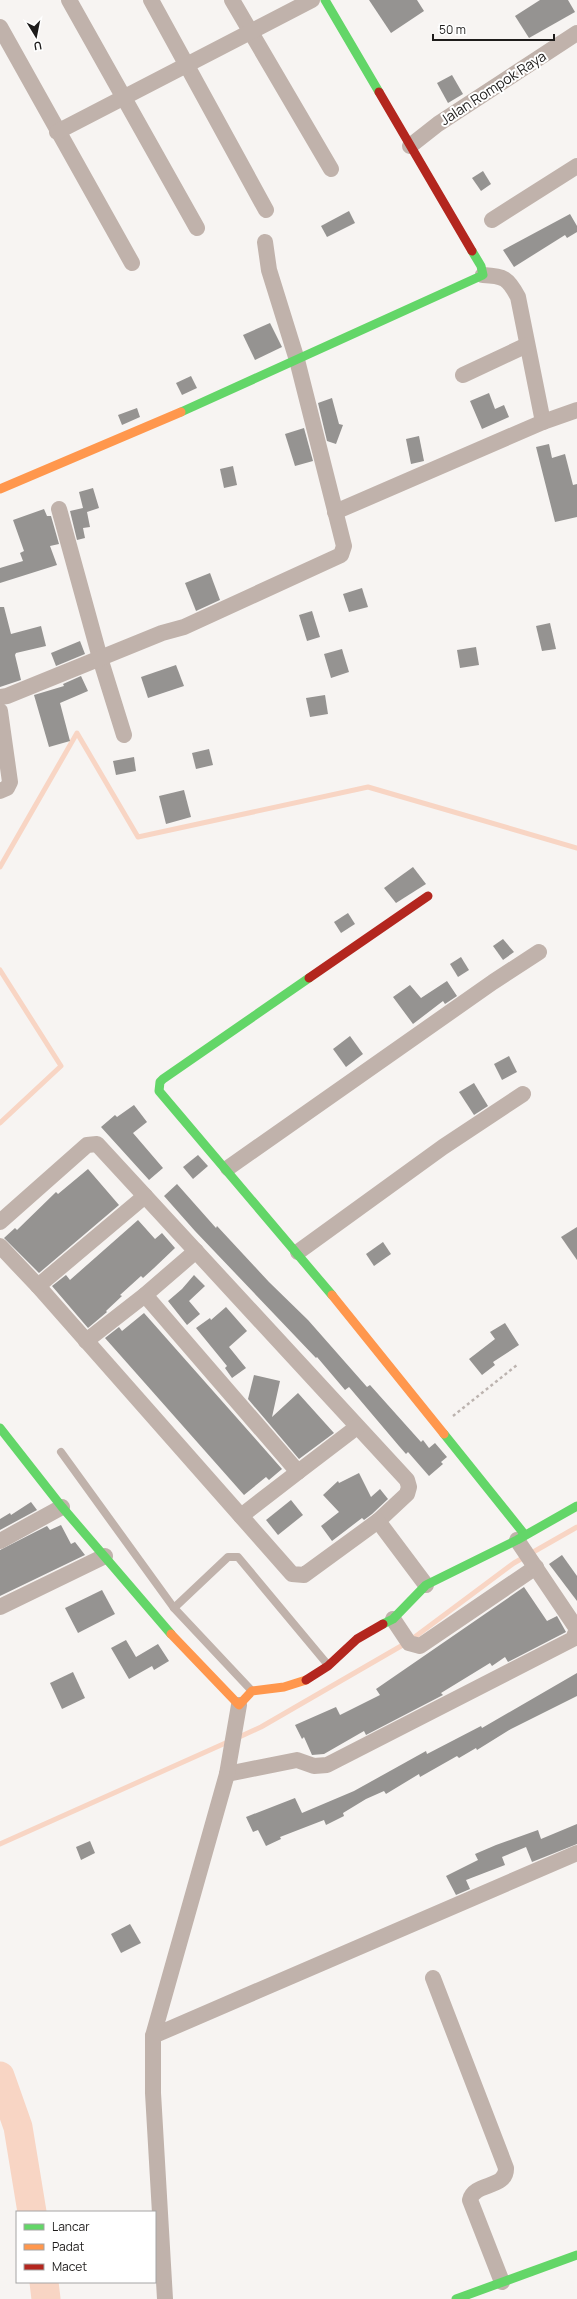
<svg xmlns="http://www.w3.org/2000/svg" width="577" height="2299" font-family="Manrope,sans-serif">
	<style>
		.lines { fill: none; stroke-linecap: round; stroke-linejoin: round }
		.stream { stroke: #f8d5c4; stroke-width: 5 }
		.river { stroke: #f8d5c4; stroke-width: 29 }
		.building { fill: #959391 }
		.path { stroke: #bcb3af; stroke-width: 2.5; stroke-dasharray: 3 3; stroke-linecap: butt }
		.lane { stroke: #c0b2ab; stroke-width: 8 }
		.street { stroke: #c0b2ab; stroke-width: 16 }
		.fast { stroke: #63d668; stroke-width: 9 }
		.slow { stroke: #ff974d; stroke-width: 9 }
		.jam { stroke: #b3261e; stroke-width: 9 }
		.labels { text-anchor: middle; stroke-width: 4; stroke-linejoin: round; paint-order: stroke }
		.street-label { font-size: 14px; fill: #1e1c1b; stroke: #fff }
	</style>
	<rect width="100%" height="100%" fill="#f7f4f2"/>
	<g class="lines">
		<g class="stream">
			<path d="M0,867L77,733L138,837L368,787L577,848"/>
			<path d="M0,970L61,1066L0,1123"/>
			<path d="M237,1738L261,1727L408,1642L514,1563L577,1527"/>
			<path d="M0,1844L230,1741"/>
		</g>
		<g class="river">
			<path d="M0,2076L18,2127L32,2212"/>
			<path d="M44,2282L46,2299"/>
		</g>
	</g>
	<g class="building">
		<path d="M369,0H417L424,11L391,33Z"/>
		<path d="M540,0H568L575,12L529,38L515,16Z"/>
		<path d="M452,75L463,94L448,103L437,83Z"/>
		<path d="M483,171L491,184L481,191L472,178Z"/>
		<path d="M349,211L355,223L327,237L321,226Z"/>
		<path d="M570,214L577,226V232L567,238L565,235L514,267L503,250Z"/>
		<path d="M270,323L282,347L255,360L243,335Z"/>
		<path d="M191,376L197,388L182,395L176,383Z"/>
		<path d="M489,393L495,409L504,405L509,417L482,429L470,401Z"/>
		<path d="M332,398L339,424L343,425L336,444L327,441L318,403Z"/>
		<path d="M137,408L140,417L122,425L118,415Z"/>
		<path d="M304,428L313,461L295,466L285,434Z"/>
		<path d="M419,436L424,461L411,464L406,439Z"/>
		<path d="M549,444L552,458L565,454L573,485L577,484V517L555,522L536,447Z"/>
		<path d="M233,466L237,485L224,488L220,469Z"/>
		<path d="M93,488L99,508L87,512L90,527L83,528L85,538L77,540L70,511L83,508L79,492Z"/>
		<path d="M44,509L47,516H51L59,544L50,546L57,565L0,583V568L23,561L20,553L24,551L13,520Z"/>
		<path d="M210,573L220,600L196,611L185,583Z"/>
		<path d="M362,588L368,607L349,612L343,594Z"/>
		<path d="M0,607H4L11,634L41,626L46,646L16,653L15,655L21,680L0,687Z"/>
		<path d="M312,611L320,637L307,641L299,615Z"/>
		<path d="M550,623L556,649L542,651L536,626Z"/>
		<path d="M80,641L85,654L56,666L51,653Z"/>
		<path d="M476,647L479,665L460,668L457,650Z"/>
		<path d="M342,649L349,672L331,678L324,654Z"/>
		<path d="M176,665L184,686L148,698L141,677Z"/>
		<path d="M81,676L88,691L60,703L70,741L49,747L34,695L64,686L63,684Z"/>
		<path d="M325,695L328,714L310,717L306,698Z"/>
		<path d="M209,749L213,765L196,769L192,753Z"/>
		<path d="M134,757L136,771L116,775L113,761Z"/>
		<path d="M184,790L191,817L166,824L159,796Z"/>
		<path d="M413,867L426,884L396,903L384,888Z"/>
		<path d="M348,913L355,924L341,933L334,922Z"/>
		<path d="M503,939L514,952L503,960L493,946Z"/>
		<path d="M461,957L469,970L458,977L450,964Z"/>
		<path d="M447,981L457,996L445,1004L443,1001L413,1024L393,997L410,985L421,998Z"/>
		<path d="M350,1036L363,1054L346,1067L333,1049Z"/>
		<path d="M509,1056L517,1072L502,1080L494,1064Z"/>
		<path d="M474,1083L488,1106L474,1115L459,1092Z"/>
		<path d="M134,1105L147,1122L133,1133L163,1168L149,1180L101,1127L115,1115L117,1117Z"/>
		<path d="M198,1155L208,1166L193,1179L183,1167Z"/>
		<path d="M88,1169L119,1205L39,1273L4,1238L15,1228L17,1230L56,1192L58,1194Z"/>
		<path d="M177,1184L216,1228L217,1226L269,1282L308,1320L367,1387L370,1385L421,1442L423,1440L429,1448L435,1443L447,1457L441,1462L443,1464L429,1476L408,1452L406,1454L399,1446L349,1387L345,1390L317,1357L316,1358L195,1231L164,1196Z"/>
		<path d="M138,1220L155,1239L162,1233L175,1248L154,1268L143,1278L141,1276L120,1295L122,1296L106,1311L107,1312L88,1328L52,1286L66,1275L70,1280Z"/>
		<path d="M577,1227V1260L561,1237Z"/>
		<path d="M383,1242L391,1254L374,1266L366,1254Z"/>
		<path d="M194,1275L205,1286L189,1301L200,1314L187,1325L168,1301L182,1289Z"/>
		<path d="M226,1307L247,1331L229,1347L246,1368L232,1378L225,1368L227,1366L196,1328L210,1318L211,1320Z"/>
		<path d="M144,1313L282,1469L269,1480L266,1477L244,1495L105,1338L119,1327L122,1331Z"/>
		<path d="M505,1323L519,1345L493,1362L495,1365L482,1375L469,1359L495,1339L490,1332Z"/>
		<path d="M254,1375L280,1381L272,1417L298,1393L334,1433L299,1459L248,1399Z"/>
		<path d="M359,1473L371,1497L380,1489L388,1499L372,1514L364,1520L362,1518L332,1541L321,1526L339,1512L323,1495L338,1481L339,1483Z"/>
		<path d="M291,1500L303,1515L278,1535L266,1520Z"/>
		<path d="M31,1502L37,1510L0,1530V1519L10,1513L11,1515Z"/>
		<path d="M61,1525L71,1544L75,1542L85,1555L0,1596V1550L47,1526L50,1530Z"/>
		<path d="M562,1555L577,1576V1601L549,1564Z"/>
		<path d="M524,1587L547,1621L557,1616L566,1632L508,1662L505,1657L492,1666L490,1663L441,1693L443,1695L366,1735L364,1731L324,1754L312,1755L304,1737L302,1739L295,1725L336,1707L340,1715L380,1695L376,1689Z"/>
		<path d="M102,1590L115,1614L78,1633L65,1608Z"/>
		<path d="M126,1640L136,1657L158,1644L169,1661L154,1670L152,1666L129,1679L111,1648Z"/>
		<path d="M73,1672L85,1698L62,1709L50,1683Z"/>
		<path d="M577,1673V1696L511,1729L477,1750L476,1748L459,1758L457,1756L420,1777L419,1774L386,1794L384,1791L366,1799L343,1813L344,1816L326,1825L324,1820L280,1837L281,1839L266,1846L258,1830L253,1832L246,1817L295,1798L302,1813L354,1791L426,1751L427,1754L481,1726L482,1728Z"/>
		<path d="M577,1824V1844L532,1862L526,1847L502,1857L505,1865L466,1880L470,1889L456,1895L446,1876L478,1860L475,1854L496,1845L538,1830L541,1839Z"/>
		<path d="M90,1841L95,1853L81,1860L76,1847Z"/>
		<path d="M130,1924L141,1943L121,1953L111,1934Z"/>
	</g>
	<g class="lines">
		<path class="path" d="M453,1416L517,1365"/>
		<g class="lane">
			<path d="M61,1452L174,1608L252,1691"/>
			<path d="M174,1608L228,1557H238L328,1665"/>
		</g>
		<g class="street">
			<path d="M69,0L197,228"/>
			<path d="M151,0L266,210"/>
			<path d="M232,0L331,169"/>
			<path d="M0,27L132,263"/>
			<path d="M57,132L312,0"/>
			<path d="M410,146L438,124L577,33"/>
			<path d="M492,220L577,166"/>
			<path d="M483,275C504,276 508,278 518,297L543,422"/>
			<path d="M463,375L527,345"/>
			<path d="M59,509L100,658L124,735"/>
			<path d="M335,512L543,422L577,410"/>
			<path d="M0,697L7,696L162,633L184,627L341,555L344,546L297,360L269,270L265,242"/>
			<path d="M0,711L10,782L7,788L0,791"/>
			<path d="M228,1168L493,982L539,952"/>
			<path d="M0,1222L87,1145L97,1144L407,1480L409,1487L407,1494L378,1521L426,1585"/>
			<path d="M0,1246L38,1286L292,1574L304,1575L378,1521"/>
			<path d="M298,1252L443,1147L523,1094"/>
			<path d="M38,1286L145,1196"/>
			<path d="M145,1295L298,1472L357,1427"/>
			<path d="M86,1341L145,1295L196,1251"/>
			<path d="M241,1516L298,1472"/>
			<path d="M0,1541L62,1507"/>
			<path d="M0,1607L105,1556"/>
			<path d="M393,1619L409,1643L420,1646L536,1567"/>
			<path d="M227,1774L297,1760L314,1766L327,1765L573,1639L577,1629L517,1540"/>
			<path d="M433,1978L506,2168C507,2189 474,2182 470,2200L502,2282"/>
			<path d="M153,2036L577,1853"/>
			<path d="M165,2299L153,2093V2036L227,1774L239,1705"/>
		</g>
		<g class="fast">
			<path d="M325,0L379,92"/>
			<path d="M181,412L483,275L481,266L472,251"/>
			<path d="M309,978L163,1079L160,1082L159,1091L332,1295"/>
			<path d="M0,1428L62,1507L171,1634"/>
			<path d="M444,1434L525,1535"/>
			<path d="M383,1624L393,1619L426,1585L517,1540L577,1506"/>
			<path d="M456,2299L577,2255"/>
		</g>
		<g class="slow">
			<path d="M0,489L181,412"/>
			<path d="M332,1295L444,1434"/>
			<path d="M171,1634L239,1705L252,1691L284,1687L306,1680"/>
		</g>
		<g class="jam">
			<path d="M379,92L472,251"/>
			<path d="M309,978L428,896"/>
			<path d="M306,1680L328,1666L357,1639L383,1624"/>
		</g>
	</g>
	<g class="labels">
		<g class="street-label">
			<text transform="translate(493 88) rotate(-33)" y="5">Jalan Rompok Raya</text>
		</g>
	</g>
	<rect x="16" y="2211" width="140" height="72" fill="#ffffff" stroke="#a5a4a4"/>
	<rect x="24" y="2224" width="20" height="6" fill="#63d668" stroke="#a5a4a4"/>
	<text x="52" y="2231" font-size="12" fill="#1e1c1b">Lancar</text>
	<rect x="24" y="2244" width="20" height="6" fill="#ff974d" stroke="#a5a4a4"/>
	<text x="52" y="2251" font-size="12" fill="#1e1c1b">Padat</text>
	<rect x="24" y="2264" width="20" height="6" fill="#b3261e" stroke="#a5a4a4"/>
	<text x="52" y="2271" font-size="12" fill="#1e1c1b">Macet</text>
	<g transform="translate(36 36) rotate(170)" stroke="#ffffff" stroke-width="3" paint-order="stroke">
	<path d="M0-3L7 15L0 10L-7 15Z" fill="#1e1c1b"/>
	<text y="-6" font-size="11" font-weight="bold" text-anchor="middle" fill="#1e1c1b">U</text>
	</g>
	<path d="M433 34v6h121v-6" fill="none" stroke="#1e1c1b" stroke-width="2"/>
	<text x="439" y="34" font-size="12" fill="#1e1c1b" stroke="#ffffff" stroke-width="3" paint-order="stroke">50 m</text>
</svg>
